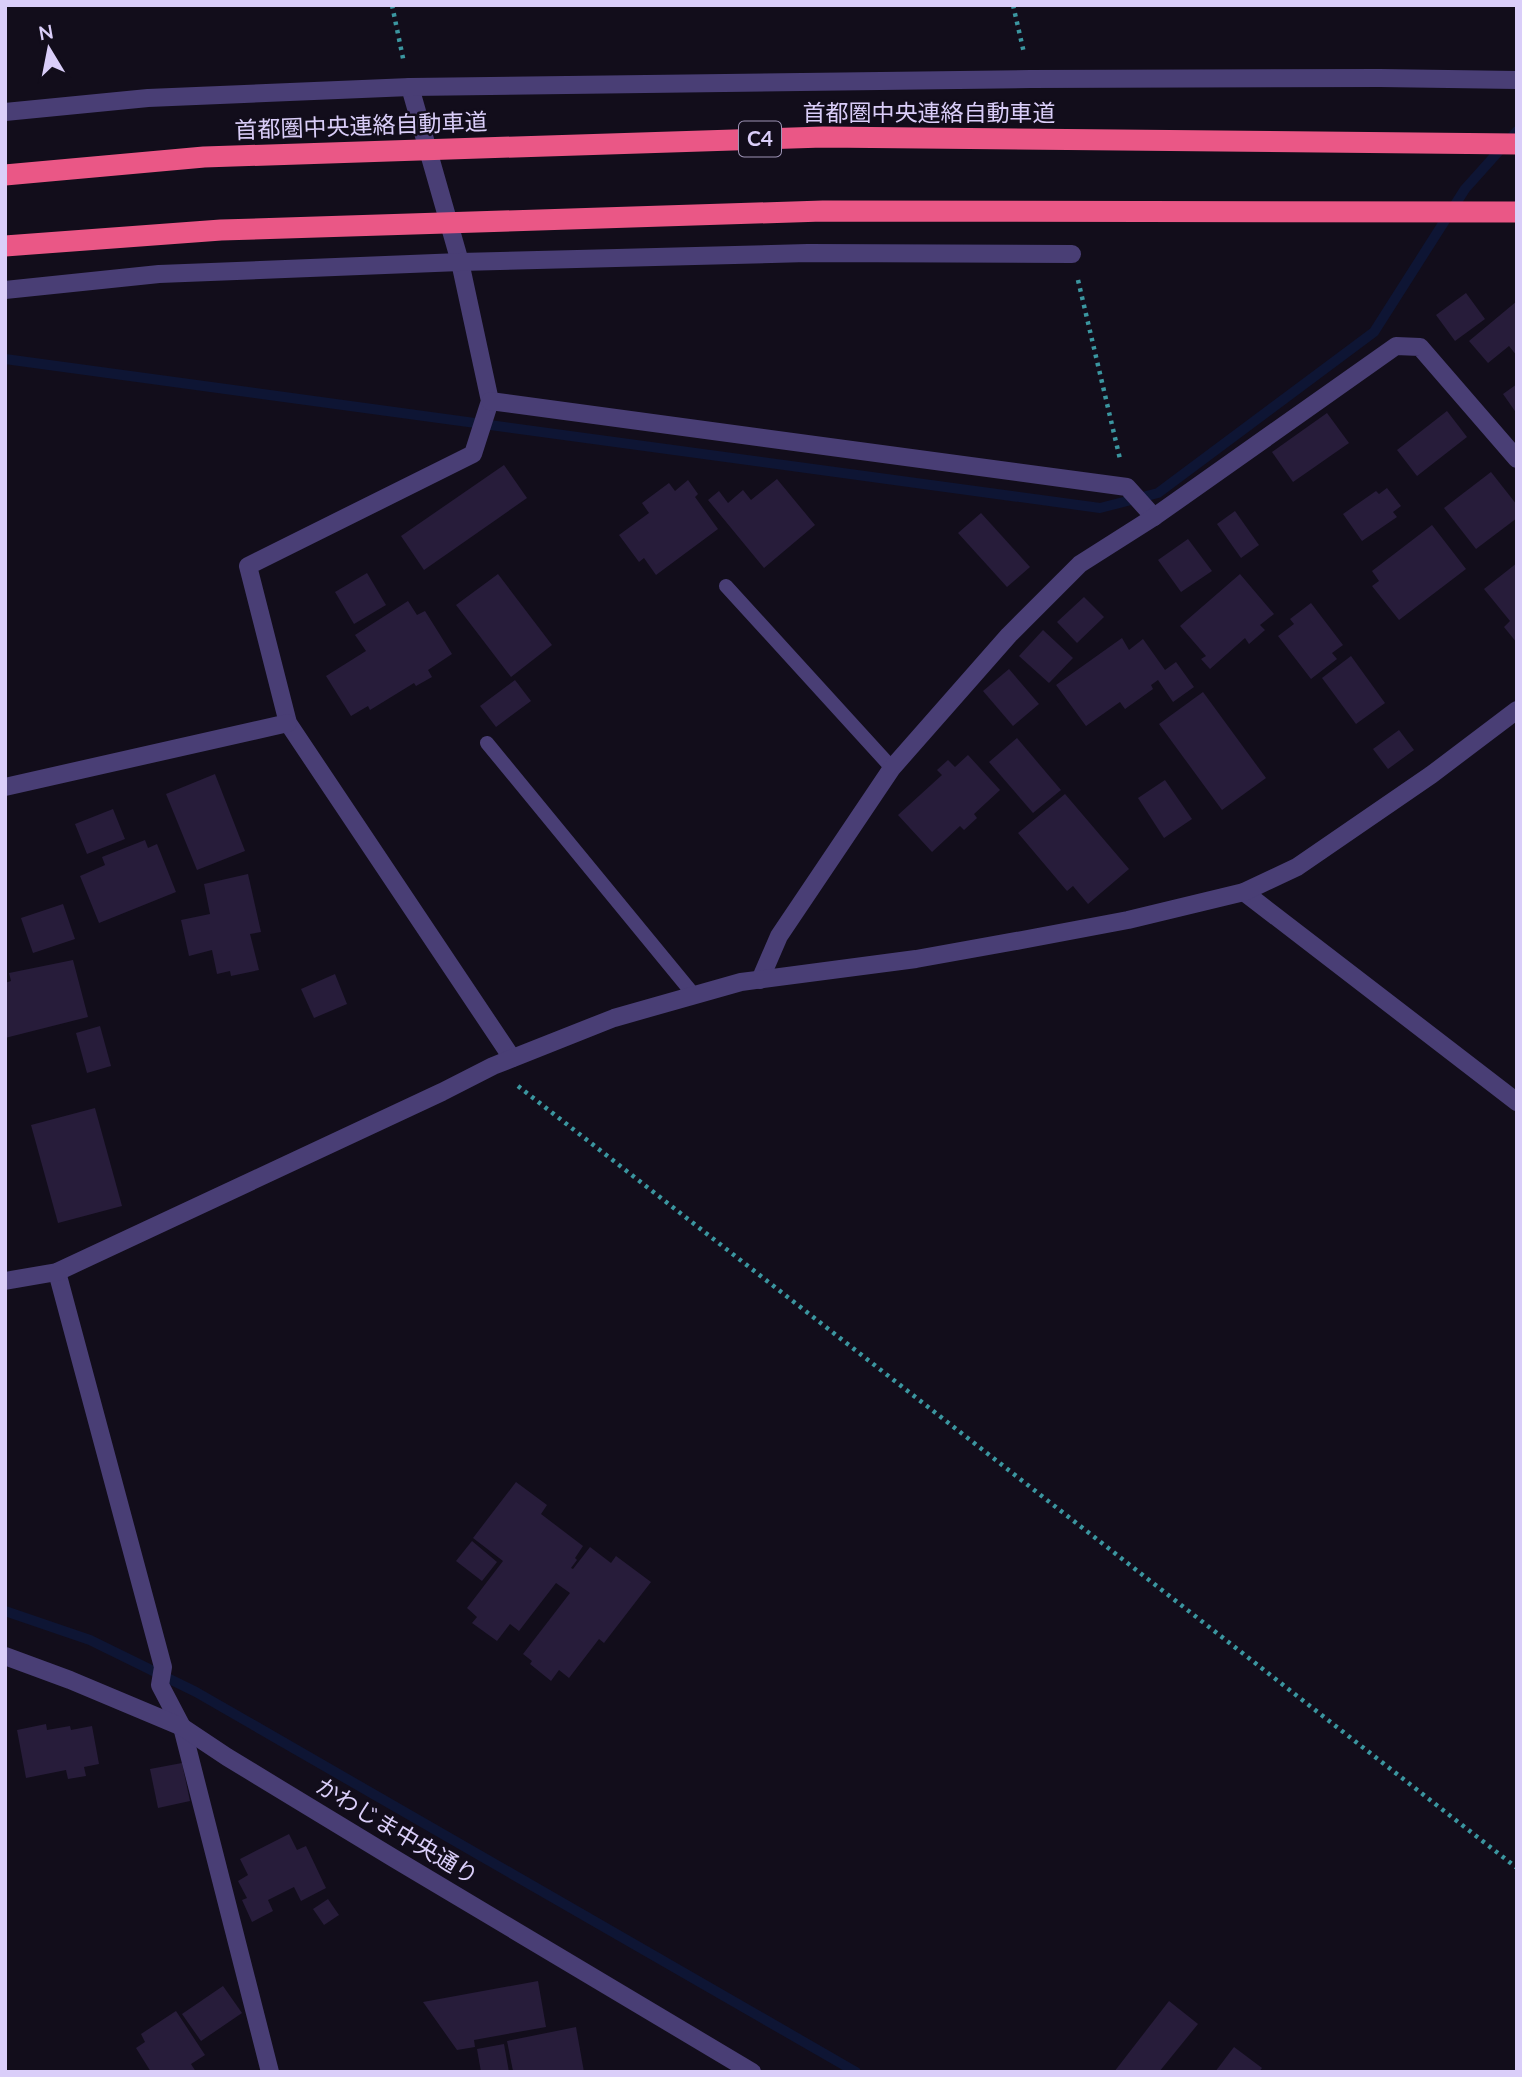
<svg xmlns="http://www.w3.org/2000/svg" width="1522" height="2077" font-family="Lato,'Noto Sans JP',sans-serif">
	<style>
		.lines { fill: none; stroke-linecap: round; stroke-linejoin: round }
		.stream { stroke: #0e1534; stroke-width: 10 }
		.building { fill: #271c3a }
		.path { stroke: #3b96a0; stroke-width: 4.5; stroke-dasharray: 3.5 5; stroke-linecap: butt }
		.service { stroke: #493e75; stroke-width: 14 }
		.minor { stroke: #493e75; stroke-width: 18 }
		.tertiary { stroke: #493e75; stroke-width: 18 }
		.motorway { stroke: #ea5786; stroke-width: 21 }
		.labels { text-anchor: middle; stroke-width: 5; stroke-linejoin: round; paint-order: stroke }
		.shield { fill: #120d1b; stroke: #9e94b6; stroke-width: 2 }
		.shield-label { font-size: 21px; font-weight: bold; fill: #dacef9 }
		.street-label { font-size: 23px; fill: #dacef9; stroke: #120d1b }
	</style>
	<rect width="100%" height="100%" fill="#120d1b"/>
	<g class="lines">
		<g class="stream">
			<path d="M5,359L1100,508L1158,493L1374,332L1465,189L1517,131"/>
			<path d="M5,1611L90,1640L196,1692L856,2072"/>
		</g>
	</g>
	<g class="building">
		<path d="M1466,293L1485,319L1455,341L1436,315Z"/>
		<path d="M1517,301V356L1509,346L1488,363L1469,341Z"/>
		<path d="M1517,384V414L1503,394Z"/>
		<path d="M1447,411L1467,437L1417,476L1397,450Z"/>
		<path d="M1327,413L1349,443L1293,482L1272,452Z"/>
		<path d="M504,465L527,498L424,570L401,536Z"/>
		<path d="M1491,472L1517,505V518L1476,549L1444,508Z"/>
		<path d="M777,479L815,525L764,568L708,500L719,491L728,503L743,490L751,500Z"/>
		<path d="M688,480L698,494L695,497L718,529L656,575L644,558L639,562L619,535L649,513L642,503L669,483L675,491Z"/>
		<path d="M1387,488L1401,506L1393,512L1397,517L1362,541L1343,514L1376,491L1379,494Z"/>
		<path d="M1235,511L1259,545L1241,558L1217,524Z"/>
		<path d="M981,513L1030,567L1007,587L958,533Z"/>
		<path d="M1432,525L1466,569L1399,620L1372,586L1379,581L1372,571Z"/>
		<path d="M1188,539L1212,571L1181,592L1158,560Z"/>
		<path d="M1517,563V643L1504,627L1510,621L1484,589Z"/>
		<path d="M367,573L386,605L354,624L335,592Z"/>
		<path d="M498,574L552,645L511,677L456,605Z"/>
		<path d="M1240,574L1274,614L1260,625L1265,630L1249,644L1245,638L1210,669L1201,659L1206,656L1180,626Z"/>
		<path d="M1084,597L1104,617L1077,643L1057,622Z"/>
		<path d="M408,601L417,615L425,611L452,654L428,670L432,677L416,686L414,683L370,710L368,706L351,716L326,676L366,651L355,635Z"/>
		<path d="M1311,603L1343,645L1332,653L1337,659L1311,679L1278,636L1294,624L1290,619Z"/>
		<path d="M1043,630L1073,658L1049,683L1019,656Z"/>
		<path d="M1122,638L1129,650L1143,639L1165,670L1176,662L1194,687L1173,702L1158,680L1151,685L1153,689L1125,709L1120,702L1086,726L1056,685Z"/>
		<path d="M1351,656L1385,703L1356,724L1322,678Z"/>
		<path d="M1009,669L1039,704L1013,726L983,691Z"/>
		<path d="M515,680L531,701L496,727L480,706Z"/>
		<path d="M1203,692L1266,778L1222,810L1159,724Z"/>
		<path d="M1399,730L1414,750L1388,769L1373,749Z"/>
		<path d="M1017,738L1061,790L1033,813L989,762Z"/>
		<path d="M968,755L1000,790L974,814L977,818L964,830L960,826L932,852L898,815L942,775L937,770L948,760L955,767Z"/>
		<path d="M215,774L245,851L197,870L166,794Z"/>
		<path d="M1165,780L1192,819L1164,838L1138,798Z"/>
		<path d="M1065,794L1129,869L1088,904L1073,886L1067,891L1018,833Z"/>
		<path d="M113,809L125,839L87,854L75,824Z"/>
		<path d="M145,840L148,848L157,844L176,892L99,923L80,876L105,865L102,857Z"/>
		<path d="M248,874L261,932L250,934L259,970L231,976L230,971L217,974L212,950L189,956L181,920L210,914L204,884Z"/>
		<path d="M63,904L75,939L33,953L21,918Z"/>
		<path d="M73,960L88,1017L5,1038V983L11,981L9,973Z"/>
		<path d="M335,974L347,1004L314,1018L301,989Z"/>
		<path d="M100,1026L111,1066L87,1073L76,1033Z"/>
		<path d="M95,1108L122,1206L58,1223L31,1125Z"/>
		<path d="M516,1482L547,1505L541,1514L583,1546L575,1558L577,1560L571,1568L573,1569L590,1547L611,1563L616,1556L651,1582L604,1643L599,1639L569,1678L559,1670L551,1681L530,1664L532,1661L523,1654L570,1593L556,1583L519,1631L510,1624L497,1641L472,1623L477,1617L467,1608L503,1561L473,1538Z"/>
		<path d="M472,1541L497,1562L482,1581L456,1561Z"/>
		<path d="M46,1724L47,1730L70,1726L71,1730L92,1726L99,1764L84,1767L86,1776L68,1779L66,1770L26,1778L17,1730Z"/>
		<path d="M182,1763L190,1801L158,1808L150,1769Z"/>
		<path d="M289,1834L297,1850L306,1846L326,1888L301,1901L294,1887L268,1900L273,1911L252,1922L242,1900L247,1898L238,1881L248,1875L240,1859Z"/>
		<path d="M328,1899L339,1915L324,1925L313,1909Z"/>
		<path d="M538,1981L546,2027L474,2040L475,2047L457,2050L423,2002Z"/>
		<path d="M223,1986L242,2013L201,2041L182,2014Z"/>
		<path d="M1169,2001L1198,2024L1159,2072H1114Z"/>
		<path d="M176,2011L205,2055L191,2064L196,2072H151L136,2048L145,2042L141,2034Z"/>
		<path d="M576,2027L584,2072L513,2071L507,2041Z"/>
		<path d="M504,2044L509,2072H481L477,2049Z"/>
		<path d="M1234,2047L1262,2068L1259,2072H1215Z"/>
	</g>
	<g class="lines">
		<g class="path">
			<path d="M392,5L404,63"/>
			<path d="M1013,5L1024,53"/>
			<path d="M1078,280L1120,459"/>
			<path d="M518,1086L1517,1868"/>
		</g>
		<g class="service">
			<path d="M726,586L892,768"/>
			<path d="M487,743L694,995"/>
		</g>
		<g class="minor">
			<path d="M410,87L460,262L490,401L473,454L248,566L288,723L512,1058"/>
			<path d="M5,290L159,274L460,262L808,253L1072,254"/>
			<path d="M490,401L1127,487L1154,517"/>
			<path d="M5,787L288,723"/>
			<path d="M1244,892L1517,1102"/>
			<path d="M760,980L779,936L892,768L1009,635L1080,564L1154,517L1396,346L1420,347L1517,459"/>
			<path d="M57,1272L163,1667L160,1685L182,1727L270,2072"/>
			<path d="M5,1281L57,1272L442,1092L493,1066L614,1018L741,982L916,959L1022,940L1128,920L1244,892L1297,867L1431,775L1517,710"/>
		</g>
		<g class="tertiary">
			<path d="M5,112L148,98L410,87L1030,79L1380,78L1517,80"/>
			<path d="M5,1656L70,1680L182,1727L227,1757L395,1859L752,2072"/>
		</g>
		<g class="motorway">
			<path d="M5,175L204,157L823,137L1517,144"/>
			<path d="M5,246L221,230L823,211L1517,212"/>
		</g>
	</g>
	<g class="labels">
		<rect class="shield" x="739" y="121.5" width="42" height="35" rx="5"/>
		<g class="shield-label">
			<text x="760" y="146">C4</text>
		</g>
		<g class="street-label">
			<text x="929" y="121">首都圏中央連絡自動車道</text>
			<text transform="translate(361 126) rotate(-2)" y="8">首都圏中央連絡自動車道</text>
			<text transform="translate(397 1831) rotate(31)" y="8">かわじま中央通り</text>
		</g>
	</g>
	<rect width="1522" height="2077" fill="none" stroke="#dacef9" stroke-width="14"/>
	<g transform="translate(49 49) rotate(350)" stroke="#120d1b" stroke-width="5" paint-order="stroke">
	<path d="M0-5L12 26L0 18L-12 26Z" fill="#dacef9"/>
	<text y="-10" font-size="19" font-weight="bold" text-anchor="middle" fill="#dacef9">N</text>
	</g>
</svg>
